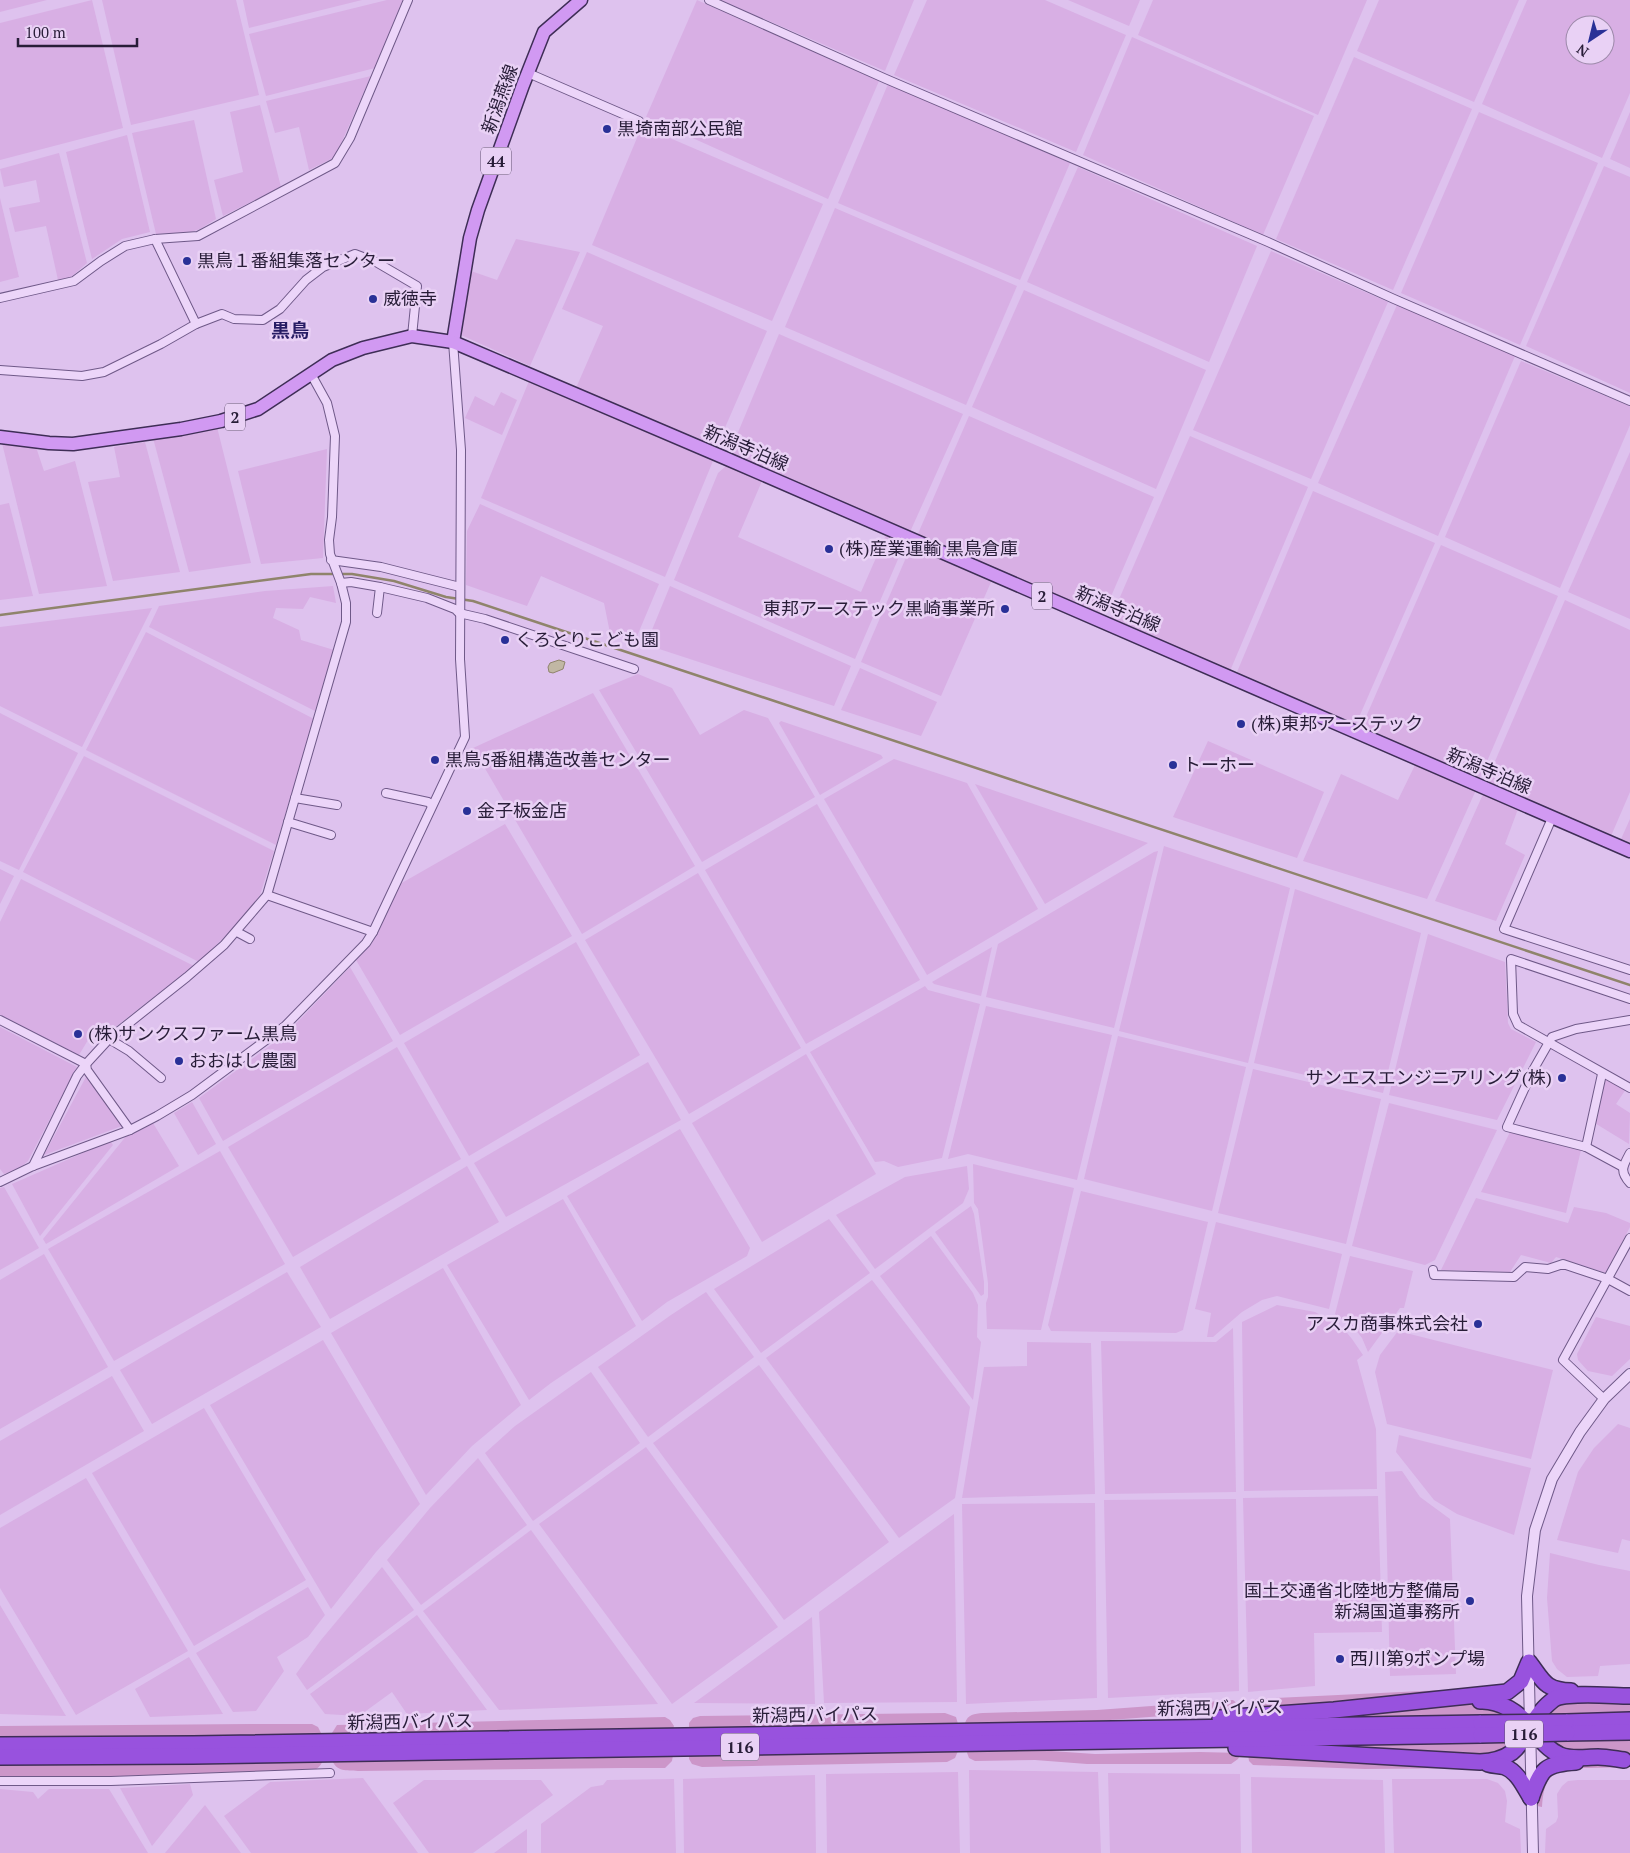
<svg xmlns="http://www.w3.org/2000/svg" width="1630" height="1853" font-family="'PT Serif','Noto Sans JP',serif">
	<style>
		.farmland { fill: #d8afe4; fill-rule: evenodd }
		.green { fill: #cc96c9 }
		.water { fill: #c1b7a4; stroke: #8f846b }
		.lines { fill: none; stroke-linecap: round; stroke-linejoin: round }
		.stream { stroke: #8f846b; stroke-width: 2.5 }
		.minor-casing { stroke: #6f5988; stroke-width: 10 }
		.tertiary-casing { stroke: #6f5988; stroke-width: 12 }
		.primary-casing { stroke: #3e2d56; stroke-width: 15 }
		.motorway-casing { stroke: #3e2d56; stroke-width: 18 }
		.minor { stroke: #ecd5f9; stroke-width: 8 }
		.tertiary { stroke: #ecd5f9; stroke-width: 10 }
		.primary { stroke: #d199f2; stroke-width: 12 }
		.motorway { stroke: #9852de; stroke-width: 15 }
		.motorway-bridge-casing { stroke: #3e2d56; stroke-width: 18; stroke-linecap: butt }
		.motorway-bridge { stroke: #9852de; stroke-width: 15 }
		.poi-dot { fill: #293097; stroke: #e9d1f5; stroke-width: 2 }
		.labels { text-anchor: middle; stroke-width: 5; stroke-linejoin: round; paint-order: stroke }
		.shield { fill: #e9d1f5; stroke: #625371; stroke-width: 1 }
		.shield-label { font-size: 16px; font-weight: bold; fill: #281d38 }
		.street-label { font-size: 18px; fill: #281d38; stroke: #e9d1f5 }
		.poi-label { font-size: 18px; fill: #281d38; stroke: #e9d1f5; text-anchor: start }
		.neighbourhood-label { font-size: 19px; font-weight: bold; fill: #271c64; stroke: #e9d1f5 }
	</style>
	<rect width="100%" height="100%" fill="#dec2ee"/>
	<g class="farmland">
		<path d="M0,0H47L0,12Z"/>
		<path d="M92,0L123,128L0,160V23Z"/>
		<path d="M102,0H236L259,95L131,125Z"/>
		<path d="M243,0H362L249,28Z"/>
		<path d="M387,0H403L375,68L266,96L249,34Z"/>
		<path d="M697,0L879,81L828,199L646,117Z"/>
		<path d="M720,0H914L885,71Z"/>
		<path d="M927,0H1045L1126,35L1076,152L894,75Z"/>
		<path d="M1068,0H1140L1129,26Z"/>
		<path d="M1153,0H1367L1318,115L1138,35Z"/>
		<path d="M1379,0H1519L1474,102L1357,51Z"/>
		<path d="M1527,0H1630V93L1602,158L1482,104ZM1575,25H1605V55H1575Z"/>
		<path d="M1132,37L1314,116L1263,235L1083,155Z"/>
		<path d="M1354,57L1472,109L1393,290L1276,239Z"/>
		<path d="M371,76L335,157L309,170L299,127L275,133L266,101Z"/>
		<path d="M888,84L1070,163L1020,280L838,203Z"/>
		<path d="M260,105L281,187L223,216L214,180L243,172L230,112Z"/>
		<path d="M1479,112L1598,163L1520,345L1401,293Z"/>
		<path d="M1630,112V168L1610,159Z"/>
		<path d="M194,120L216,219L200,229L191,232L156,234L132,133Z"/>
		<path d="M642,126L823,204L772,321L592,245Z"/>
		<path d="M127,135L150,232L122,239L92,259L66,152Z"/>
		<path d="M59,153L87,263L70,278L58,280L46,226L15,232L9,208L40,202L36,180L4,187L0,169Z"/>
		<path d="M1604,166L1630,177V393L1526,346Z"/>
		<path d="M1078,167L1257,246L1209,362L1027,282Z"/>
		<path d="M0,198L19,277L0,282Z"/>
		<path d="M835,208L1017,286L966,405L785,327Z"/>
		<path d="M516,239L580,252L530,366L461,335L471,271L497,280Z"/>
		<path d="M1271,251L1388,302L1311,479L1193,430Z"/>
		<path d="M587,252L767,331L717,446L576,388L603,326L562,309Z"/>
		<path d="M1024,290L1206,370L1156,489L972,407Z"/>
		<path d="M1397,305L1515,356L1438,536L1318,483Z"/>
		<path d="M779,334L963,414L910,532L729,454Z"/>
		<path d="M1521,361L1630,406V425L1560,588L1445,537Z"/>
		<path d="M529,381L713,461L665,577L481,498Z"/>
		<path d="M501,392L517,400L502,435L465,418L475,396L494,406Z"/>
		<path d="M969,416L1154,497L1103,615L917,536Z"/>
		<path d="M217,427L251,563L189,572L153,438Z"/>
		<path d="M1190,436L1308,487L1230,671L1110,620Z"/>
		<path d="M145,442L180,572L113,581L88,482L120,477L114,447Z"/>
		<path d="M2,443L36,447L44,471L75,461L107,586L39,594Z"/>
		<path d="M327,449L323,558L261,564L238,471Z"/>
		<path d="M1630,452V619L1568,592Z"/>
		<path d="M726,466L762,481L738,537L861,592L886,535L905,543L855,659L674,580L718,473Z"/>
		<path d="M1313,491L1435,543L1356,724L1237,672Z"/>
		<path d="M9,503L33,596L0,600V505Z"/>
		<path d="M480,504L659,584L635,641L610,633L604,603L541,576L527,606L466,585L467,531Z"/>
		<path d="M1441,545L1558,596L1479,780L1362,726Z"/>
		<path d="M911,546L991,582L941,696L861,662Z"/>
		<path d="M333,586L336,603L310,597L303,609L276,608L273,618L299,630L301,640L334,650L315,711L149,627L159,606L265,591Z"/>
		<path d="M670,586L851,666L834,706L650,646L647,642Z"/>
		<path d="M1565,600L1630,630V792L1611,836L1486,782Z"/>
		<path d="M152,608L82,747L0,706V627Z"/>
		<path d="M146,632L314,719L276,845L86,750Z"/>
		<path d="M860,668L937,702L921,736L841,710Z"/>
		<path d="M638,674L672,688L700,735L744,710L768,718L815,797L702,862L599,690Z"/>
		<path d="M593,693L695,866L582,934L473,748Z"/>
		<path d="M0,713L78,753L19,870L0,861Z"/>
		<path d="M781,721L881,755L883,758L820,795L779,723Z"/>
		<path d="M1208,741L1324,792L1297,858L1173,817Z"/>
		<path d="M84,756L274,851L260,895L243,919L199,962L23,872Z"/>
		<path d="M894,759L967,783L1038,909L927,975L824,799Z"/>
		<path d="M1416,763L1476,790L1427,899L1303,861L1341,774L1398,800Z"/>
		<path d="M975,784L1148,843L1045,904Z"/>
		<path d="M1484,792L1518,809L1505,844L1525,855L1496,921L1435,901Z"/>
		<path d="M817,804L920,980L806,1044L705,870Z"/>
		<path d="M1630,819V843L1621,839Z"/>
		<path d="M505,824L572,936L400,1035L356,960L372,943L400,884Z"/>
		<path d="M1164,846L1290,888L1248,1063L1119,1031Z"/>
		<path d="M1158,851L1114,1028L986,997L998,944L1154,852Z"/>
		<path d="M0,869L14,876L0,904Z"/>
		<path d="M698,873L801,1048L689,1114L585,940Z"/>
		<path d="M21,879L194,966L105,1035L94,1030L79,1055L0,1015V922Z"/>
		<path d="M1295,889L1421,933L1383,1093L1254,1063Z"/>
		<path d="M1428,934L1505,962L1508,1023L1511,1029L1536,1042L1497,1120L1389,1095Z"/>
		<path d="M576,942L640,1055L469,1156L404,1043Z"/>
		<path d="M992,947L981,996L934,984L932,982Z"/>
		<path d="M350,967L393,1041L223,1141L199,1098L287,1033Z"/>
		<path d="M925,986L928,990L980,1004L942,1158L898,1167L884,1161L875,1162L810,1052Z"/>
		<path d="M986,1006L1112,1035L1077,1180L968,1154L948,1159Z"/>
		<path d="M0,1027L77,1067L28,1161L18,1170L4,1174L0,1169Z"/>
		<path d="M1118,1036L1246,1067L1212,1211L1084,1179Z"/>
		<path d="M397,1047L461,1159L293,1257L228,1147Z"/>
		<path d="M806,1054L876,1174L762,1242L692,1123Z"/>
		<path d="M648,1062L681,1120L506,1217L474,1163Z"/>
		<path d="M1253,1069L1381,1099L1346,1244L1218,1213Z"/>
		<path d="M87,1075L122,1126L44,1155Z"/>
		<path d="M1604,1079L1626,1089L1616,1104L1630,1113L1629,1144L1593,1122Z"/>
		<path d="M192,1102L216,1144L198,1155L174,1113Z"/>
		<path d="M1389,1103L1497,1130L1435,1260L1425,1265L1352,1246Z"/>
		<path d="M153,1123L179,1166L46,1244L43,1239L127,1135Z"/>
		<path d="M680,1129L750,1248L747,1256L667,1302L642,1321L567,1196Z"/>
		<path d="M1510,1132L1581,1150L1566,1213L1481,1192Z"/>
		<path d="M110,1141L113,1145L40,1236L12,1184Z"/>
		<path d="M220,1151L285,1264L114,1361L48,1249Z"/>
		<path d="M973,1164L1074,1188L1041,1330L987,1329L986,1303L988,1297V1283L978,1209L974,1203Z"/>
		<path d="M467,1166L499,1222L330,1319L300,1267Z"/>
		<path d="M967,1166L969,1189L963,1203L875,1269L836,1215L905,1177Z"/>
		<path d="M4,1187L39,1248L0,1270V1188Z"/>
		<path d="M1081,1191L1208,1222L1183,1330L1176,1333L1051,1331L1048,1325Z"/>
		<path d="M1476,1198L1568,1223L1574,1207L1606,1213L1630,1223V1227L1606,1273L1556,1257L1551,1263L1521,1255L1510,1272L1441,1270Z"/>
		<path d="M563,1199L636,1326L551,1383L529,1400L447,1265Z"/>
		<path d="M971,1206L974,1214L984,1282V1294L981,1296L935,1232Z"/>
		<path d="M829,1219L870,1273L761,1353L714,1289Z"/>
		<path d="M1216,1222L1342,1254L1329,1309L1277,1296L1262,1300L1242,1312L1213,1337H1207L1211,1313L1195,1309Z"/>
		<path d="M931,1236L973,1293L978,1305L977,1337L981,1342L973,1400L880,1276Z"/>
		<path d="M44,1254L108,1367L0,1429V1280Z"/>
		<path d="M1350,1256L1413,1271L1404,1308H1400L1368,1352L1362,1338L1355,1329L1335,1314Z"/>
		<path d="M443,1268L521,1405L472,1446L426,1495L331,1333Z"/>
		<path d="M287,1272L321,1327L152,1424L120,1370Z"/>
		<path d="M872,1280L970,1407L955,1498L899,1538L766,1358Z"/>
		<path d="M706,1292L754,1357L648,1437L598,1367L671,1315Z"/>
		<path d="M1277,1305L1315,1312L1335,1323L1343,1328L1352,1339L1363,1355L1357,1360L1376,1429L1377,1489L1244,1491L1242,1322Z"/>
		<path d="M1596,1317L1630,1326V1359L1612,1376L1588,1371L1578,1360L1577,1354Z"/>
		<path d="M1233,1328L1236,1492L1105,1494L1101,1341L1216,1342Z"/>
		<path d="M1398,1331L1553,1370L1531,1459L1387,1424L1375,1372L1380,1355Z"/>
		<path d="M323,1340L420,1504L376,1552L331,1609L210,1405Z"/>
		<path d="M1027,1342L1091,1343L1095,1494L962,1498L984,1367L1027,1366Z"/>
		<path d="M759,1365L889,1542L784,1620L653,1443Z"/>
		<path d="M591,1372L640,1443L533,1521L485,1453L515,1426Z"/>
		<path d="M112,1376L144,1431L0,1515V1441Z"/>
		<path d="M204,1408L306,1580L194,1646L92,1473Z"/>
		<path d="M1618,1424L1630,1428V1541L1622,1539L1618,1553L1557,1540L1578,1472L1594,1448Z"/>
		<path d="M1399,1435L1531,1468L1514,1535L1457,1514L1434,1500L1396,1452Z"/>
		<path d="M646,1447L778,1627L672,1704L539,1524Z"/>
		<path d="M478,1458L527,1525L421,1605L387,1560L430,1508Z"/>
		<path d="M1402,1471L1420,1497L1450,1519L1456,1674L1390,1676L1385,1472Z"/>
		<path d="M86,1478L188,1651L76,1715L0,1588V1528Z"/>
		<path d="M1378,1496L1382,1632L1314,1633L1315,1686L1248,1692L1243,1498Z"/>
		<path d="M1236,1499L1239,1691L1108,1698L1104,1500Z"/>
		<path d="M1095,1503L1097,1698L966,1704L962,1504Z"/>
		<path d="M954,1514L957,1702L824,1703L819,1612Z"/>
		<path d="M531,1530L658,1704L499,1710L423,1611Z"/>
		<path d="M1550,1553L1599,1565L1630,1571V1664L1600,1666L1598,1676L1567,1677L1557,1669L1552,1661L1547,1598Z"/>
		<path d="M382,1567L414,1610L307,1690L296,1674L321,1640Z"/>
		<path d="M308,1587L325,1615L308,1637L277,1657L284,1671L256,1711L233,1712L196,1653Z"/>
		<path d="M0,1605L66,1716L0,1714Z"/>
		<path d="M417,1615L487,1710L407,1714L392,1692L359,1716L325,1714L310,1694Z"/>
		<path d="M812,1617L815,1704L694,1703Z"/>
		<path d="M189,1657L223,1714L150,1717L135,1689Z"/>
		<path d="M969,1770L1098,1772L1101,1853H970Z"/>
		<path d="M958,1772L960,1853H827L826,1774Z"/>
		<path d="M1108,1773L1240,1774L1241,1853H1110Z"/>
		<path d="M815,1775L816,1853H684L683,1779Z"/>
		<path d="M1251,1777L1383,1780L1385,1853H1252Z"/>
		<path d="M363,1778L418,1853H251L224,1816L270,1782Z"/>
		<path d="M674,1779L676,1853H541V1824L591,1787L603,1785L607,1780Z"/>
		<path d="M1392,1779H1487L1498,1783L1505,1791L1507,1801L1505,1822L1520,1829L1521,1853H1394Z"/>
		<path d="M424,1780H541L553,1795L473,1853H429L393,1803Z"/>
		<path d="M1578,1780H1630V1853H1545L1546,1829L1556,1822L1558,1817L1557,1794L1562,1786L1568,1781Z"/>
		<path d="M190,1784L193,1795L152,1846L120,1788Z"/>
		<path d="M0,1789L33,1792L38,1799L49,1789H109L148,1853H0Z"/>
		<path d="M205,1805L241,1853H165Z"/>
		<path d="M527,1829V1853H494Z"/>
	</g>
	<g class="green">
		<path d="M1443,1690L1472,1691L1430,1693L1249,1709V1704L1255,1699Z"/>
		<path d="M1233,1700L1240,1706L1241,1710L1084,1722L965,1723C968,1714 974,1714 983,1713L1097,1710Z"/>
		<path d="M1630,1700V1714H1543L1554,1703Z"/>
		<path d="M1468,1703H1487L1513,1715L1269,1719Z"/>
		<path d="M945,1713L956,1717L958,1724H898L861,1727L689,1728V1723L693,1718L700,1716Z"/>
		<path d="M665,1717L670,1720L674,1726L673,1729H567L523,1731L332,1733L337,1725Z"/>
		<path d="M250,1724H312L318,1727L322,1735L0,1738V1726Z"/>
		<path d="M1630,1740V1755H1624L1571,1754L1547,1741Z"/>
		<path d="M1515,1742L1496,1756L1281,1745Z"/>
		<path d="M966,1750H1037L1095,1754L1200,1752L1241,1753L1238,1759L1231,1764H1087L1035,1760L975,1761L969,1758Z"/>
		<path d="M925,1751H958L955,1758L947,1762L702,1767L692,1764L689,1759V1754Z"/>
		<path d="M1248,1754L1480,1768L1365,1769L1253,1765L1249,1761Z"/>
		<path d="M673,1755L672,1761L665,1768H623L358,1771C346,1770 337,1772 332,1760L525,1757L577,1759L612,1756Z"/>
		<path d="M323,1760C318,1775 304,1771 291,1770L70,1778H0V1765Z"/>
		<path d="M1630,1764V1767C1617,1767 1604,1768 1591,1768C1558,1768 1544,1770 1542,1807L1537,1806L1536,1803L1543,1777L1571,1766Z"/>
	</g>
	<path class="water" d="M559,660L565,662L563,669L553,673L549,672L548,667L550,663Z"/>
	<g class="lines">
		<path class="stream" d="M0,615L311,574H352L394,581L446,597L473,601L1630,985"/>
		<g class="minor-casing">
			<g id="minor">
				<path d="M709,0L886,79L1268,242L1394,299L1630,401"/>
				<path d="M528,73L639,121"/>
				<path d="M155,239L196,324"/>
				<path d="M0,298L74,281L101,261L125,246L155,239L198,236L335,163L350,138L408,0"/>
				<path d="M0,370L82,376L104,372L161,344L196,324L222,314L234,319L263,320L280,309L306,280L323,267L355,254L376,262L417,286L412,336"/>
				<path d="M331,560L381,567L460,587"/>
				<path d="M341,583L351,582L380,587L377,613"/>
				<path d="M380,587L427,598L455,609L459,613L485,619L634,669"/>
				<path d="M386,793L428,802L432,805"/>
				<path d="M295,798L337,805"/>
				<path d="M1552,818L1504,929L1630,970"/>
				<path d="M288,822L331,835"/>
				<path d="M267,895L373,932"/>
				<path d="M237,932L250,939"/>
				<path d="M1630,999L1511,959L1513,1014L1518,1025L1630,1088"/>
				<path d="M0,1020L86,1064L87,1070L130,1130"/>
				<path d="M109,1039L129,1051L161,1078"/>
				<path d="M1586,1147L1602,1074"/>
				<path d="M1630,1153C1623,1166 1619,1171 1630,1183"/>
				<path d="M33,1166L77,1076L86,1064L109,1039L187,977L224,945L267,895L346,622V603L341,583L330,554L329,540L332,517L335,436L327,403L311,374"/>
				<path d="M1623,1167L1586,1147L1507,1127L1532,1072L1552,1037L1576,1029L1630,1020"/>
				<path d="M0,1182L33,1166L130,1130L157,1116L192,1095L285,1026L366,943L373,932L465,737L460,659L461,450L453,342"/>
				<path d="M1433,1270L1434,1275L1514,1277L1525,1267L1548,1269L1563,1264L1608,1279L1630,1291"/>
				<path d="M1604,1399L1563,1360L1630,1238"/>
				<path d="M0,1781H111L330,1773"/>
			</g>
		</g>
		<g class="tertiary-casing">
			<path id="tertiary" d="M1533,1853L1527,1596L1535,1530L1552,1479L1580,1432L1604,1399L1630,1374"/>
		</g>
		<g class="primary-casing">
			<g id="primary">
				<path d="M453,342L470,238L478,210L523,85L544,32L581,0"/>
				<path d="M0,437L49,443L73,444L181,429L221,421L258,409L332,360L363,348L412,336L453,342L725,458L1630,851"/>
			</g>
		</g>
		<g class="motorway-casing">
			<g id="motorway">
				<path d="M1480,1701C1500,1700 1520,1713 1532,1729C1540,1739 1547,1749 1560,1755C1572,1760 1585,1757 1598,1757C1607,1757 1616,1759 1624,1760"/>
				<path d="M1220,1718L1334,1710L1507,1692L1521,1681L1529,1662C1543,1680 1544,1690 1571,1691"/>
				<path d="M1566,1722L1630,1720"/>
				<path d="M1567,1733L1630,1732"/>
				<path d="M0,1745L193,1744L1481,1723"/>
				<path d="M1236,1748L1480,1762C1526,1759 1519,1735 1544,1708C1547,1705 1552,1700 1556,1698C1572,1692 1612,1696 1630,1696"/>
				<path d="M0,1757L193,1756L1481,1735"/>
				<path d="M1488,1764C1494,1766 1500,1765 1505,1767C1518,1772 1524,1787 1531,1798"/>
				<path d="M1531,1798C1541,1769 1544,1764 1576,1762"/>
			</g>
		</g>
		<use href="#minor" class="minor"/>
		<use href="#tertiary" class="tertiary"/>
		<use href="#primary" class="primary"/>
		<use href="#motorway" class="motorway"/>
		<g class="motorway-bridge-casing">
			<g id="motorway-bridge">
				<path d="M1481,1723L1566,1722"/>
				<path d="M1481,1735L1567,1733"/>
			</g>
		</g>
		<use href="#motorway-bridge" class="motorway-bridge"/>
	</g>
	<g class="poi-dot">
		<circle cx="607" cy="129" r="5"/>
		<circle cx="187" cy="261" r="5"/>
		<circle cx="373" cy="299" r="5"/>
		<circle cx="829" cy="549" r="5"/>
		<circle cx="1005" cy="609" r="5"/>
		<circle cx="505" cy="640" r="5"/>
		<circle cx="1241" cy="724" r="5"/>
		<circle cx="435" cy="760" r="5"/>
		<circle cx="1173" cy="765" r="5"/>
		<circle cx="467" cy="811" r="5"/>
		<circle cx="78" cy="1034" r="5"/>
		<circle cx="179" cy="1061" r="5"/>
		<circle cx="1562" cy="1078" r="5"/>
		<circle cx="1478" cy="1324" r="5"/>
		<circle cx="1470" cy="1601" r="5"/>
		<circle cx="1340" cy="1659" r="5"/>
	</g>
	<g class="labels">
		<g class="shield">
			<rect x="481" y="147.5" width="30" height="27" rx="4"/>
			<rect x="225" y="403.5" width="20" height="27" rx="4"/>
			<rect x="1032" y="582.5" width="20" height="27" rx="4"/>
			<rect x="1505" y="1720.5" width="38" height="27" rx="4"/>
			<rect x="721" y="1733.5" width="38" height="27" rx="4"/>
		</g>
		<g class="shield-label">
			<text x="496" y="167">44</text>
			<text x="235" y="423">2</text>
			<text x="1042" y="602">2</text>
			<text x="1524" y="1740">116</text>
			<text x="740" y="1753">116</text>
		</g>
		<g class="street-label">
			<text transform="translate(500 99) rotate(-70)" y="6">新潟燕線</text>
			<text transform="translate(746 448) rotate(23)" y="6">新潟寺泊線</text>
			<text transform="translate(1118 609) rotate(23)" y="6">新潟寺泊線</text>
			<text transform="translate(1489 771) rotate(23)" y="6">新潟寺泊線</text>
			<text transform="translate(1220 1708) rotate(-1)" y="6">新潟西バイパス</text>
			<text transform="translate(815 1715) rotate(-1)" y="6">新潟西バイパス</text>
			<text transform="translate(410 1722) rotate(-1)" y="6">新潟西バイパス</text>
		</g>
		<g class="poi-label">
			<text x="617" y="135">黒埼南部公民館</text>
			<text x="197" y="267">黒鳥１番組集落センター</text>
			<text x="383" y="305">威徳寺</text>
			<text x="839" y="555">(株)産業運輸 黒鳥倉庫</text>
			<text x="995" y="615" text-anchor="end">東邦アーステック黒崎事業所</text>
			<text x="515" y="646">くろとりこども園</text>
			<text x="1251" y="730">(株)東邦アーステック</text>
			<text x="445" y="766">黒鳥5番組構造改善センター</text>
			<text x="1183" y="771">トーホー</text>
			<text x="477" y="817">金子板金店</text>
			<text x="88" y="1040">(株)サンクスファーム黒鳥</text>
			<text x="189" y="1067">おおはし農園</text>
			<text x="1552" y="1084" text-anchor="end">サンエスエンジニアリング(株)</text>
			<text x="1468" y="1330" text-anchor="end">アスカ商事株式会社</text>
			<text x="1460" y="1597" text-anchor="end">国土交通省北陸地方整備局<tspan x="1460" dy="21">新潟国道事務所</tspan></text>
			<text x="1350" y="1665">西川第9ポンプ場</text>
		</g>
		<g class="neighbourhood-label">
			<text x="290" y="337">黒鳥</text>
		</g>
	</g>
	<g transform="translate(1590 40) rotate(215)"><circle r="24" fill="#e9d1f5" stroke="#9c89a9"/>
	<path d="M0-4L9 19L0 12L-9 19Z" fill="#293097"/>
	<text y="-8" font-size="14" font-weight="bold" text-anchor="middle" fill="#281d38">N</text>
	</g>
	<path d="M18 38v8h119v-8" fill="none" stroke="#281d38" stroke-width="2.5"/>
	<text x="25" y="38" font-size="15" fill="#281d38" stroke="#e9d1f5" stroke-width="4" paint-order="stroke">100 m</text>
</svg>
